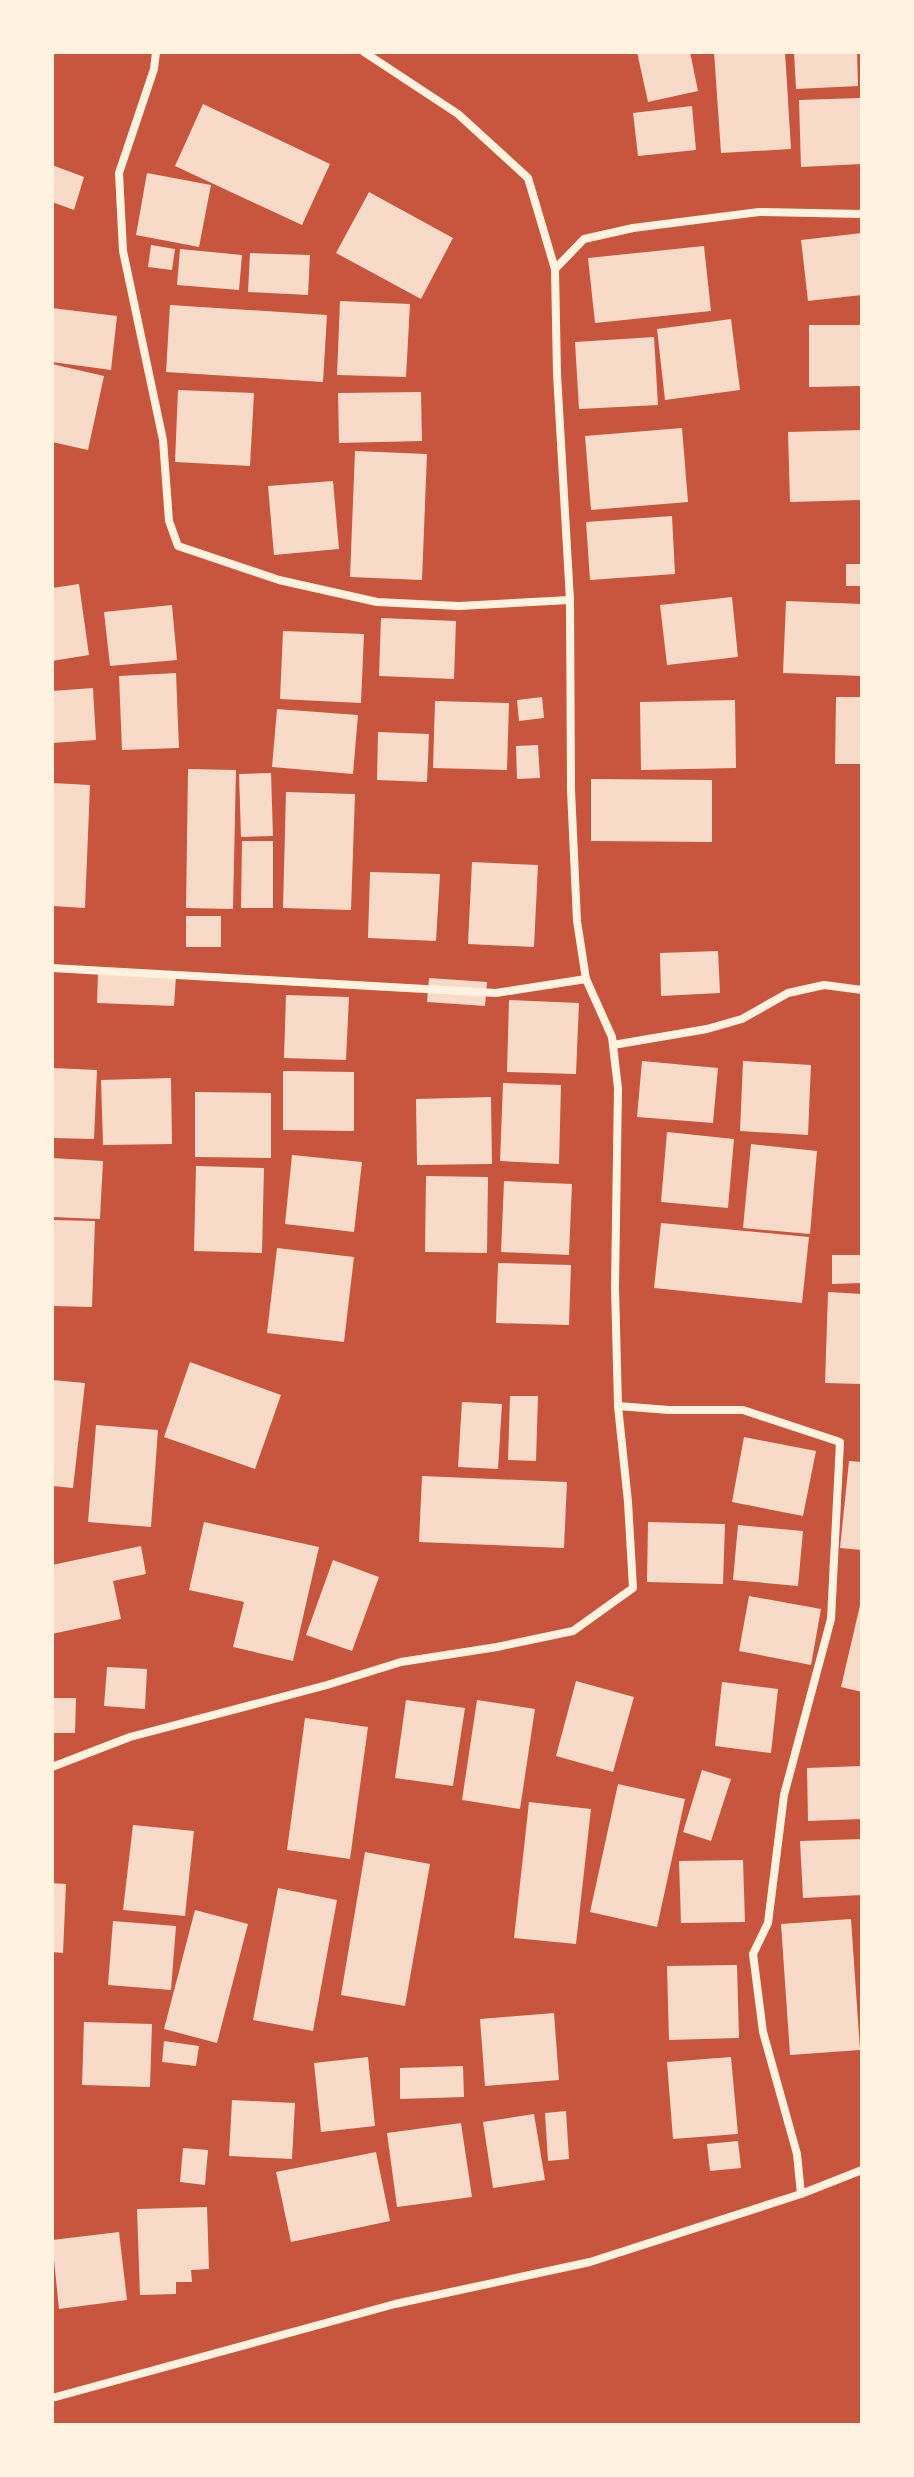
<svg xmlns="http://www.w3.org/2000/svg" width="914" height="2477" font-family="'Source Sans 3',sans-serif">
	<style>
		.building { fill: #f7dbc8 }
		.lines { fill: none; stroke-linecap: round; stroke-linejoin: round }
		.minor { stroke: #fff3e0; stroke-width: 8 }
	</style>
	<rect width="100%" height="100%" fill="#c8553d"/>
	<g class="building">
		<path d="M637,52H690L698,91L648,102Z"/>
		<path d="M714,52H785L791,149L721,153Z"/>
		<path d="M794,52H857L858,86L796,89Z"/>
		<path d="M860,98L862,164L801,167L799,100Z"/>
		<path d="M203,104L330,164L302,225L175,166Z"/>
		<path d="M692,106L696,150L638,156L633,113Z"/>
		<path d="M52,165L84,177L74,210L52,202Z"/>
		<path d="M147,173L211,185L199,247L136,235Z"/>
		<path d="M369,192L453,238L421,299L336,253Z"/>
		<path d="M862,233V295L808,301L801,240Z"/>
		<path d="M151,245L175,249L172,270L148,267Z"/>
		<path d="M704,246L711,311L595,323L588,258Z"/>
		<path d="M180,249L242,255L239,290L177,285Z"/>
		<path d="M250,253L310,255L308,295L248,292Z"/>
		<path d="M340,301L410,304L406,377L337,375Z"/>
		<path d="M170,305L327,315L323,382L166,372Z"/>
		<path d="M52,308L117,316L111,370L52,362Z"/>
		<path d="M731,319L740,390L665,400L657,329Z"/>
		<path d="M809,325H862V386L809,387Z"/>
		<path d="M654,337L658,405L579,409L575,342Z"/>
		<path d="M52,364L104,376L88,450L52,442Z"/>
		<path d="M178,390L254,393L250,466L175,462Z"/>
		<path d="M421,392L422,441L339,443L338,393Z"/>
		<path d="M682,428L688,502L591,510L585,436Z"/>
		<path d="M862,430V500L790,502L788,432Z"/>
		<path d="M355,451L427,454L422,580L350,577Z"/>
		<path d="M333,481L339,549L274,555L268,486Z"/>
		<path d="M672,516L675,574L590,580L586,522Z"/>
		<rect x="846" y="564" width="16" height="22"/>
		<path d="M79,584L89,655L52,661V588Z"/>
		<path d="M732,597L738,657L667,665L660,605Z"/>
		<path d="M786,601L862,604V676L783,673Z"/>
		<path d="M172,605L177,660L110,666L104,612Z"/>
		<path d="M381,618L456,621L454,679L379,676Z"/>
		<path d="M283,631L364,634L361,703L280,699Z"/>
		<path d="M176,673L179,748L122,750L119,676Z"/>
		<path d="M93,688L96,740L52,743V691Z"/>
		<path d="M542,697L544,718L519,721L517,700Z"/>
		<path d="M836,697H862V764H835Z"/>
		<path d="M735,700L736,768L641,770L640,702Z"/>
		<path d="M435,701L509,703L507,770L433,768Z"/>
		<path d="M277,709L358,715L353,774L272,767Z"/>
		<path d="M378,732L429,734L427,782L377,780Z"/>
		<path d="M538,745L540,778L517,779L516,746Z"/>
		<path d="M188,769L236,770L233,909L186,908Z"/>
		<path d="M271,773L273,836L241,837L239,774Z"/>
		<path d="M591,779L712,780V842L591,841Z"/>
		<path d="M52,783L90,785L85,908L52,906Z"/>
		<path d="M286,792L355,794L351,910L283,908Z"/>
		<path d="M242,841H273V908H241Z"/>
		<path d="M472,862L538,865L534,947L468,944Z"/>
		<path d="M370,872L440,874L436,941L368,938Z"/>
		<rect x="186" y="916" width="35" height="31"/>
		<path d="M718,951L720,993L661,996L660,953Z"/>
		<path d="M98,973L176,976L174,1006L97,1003Z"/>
		<path d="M429,978L487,982L485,1006L427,1002Z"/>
		<path d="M286,995L349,997L346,1060L284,1058Z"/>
		<path d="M509,1000L579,1003L576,1074L507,1072Z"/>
		<path d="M642,1061L718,1068L713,1123L637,1117Z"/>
		<path d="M743,1061L811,1065L808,1135L740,1131Z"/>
		<path d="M52,1068L97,1070L94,1139L52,1138Z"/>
		<path d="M283,1071L354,1072V1131L283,1130Z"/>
		<path d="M171,1078L172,1144L103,1145L101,1080Z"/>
		<path d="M503,1083L561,1085L559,1164L500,1161Z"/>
		<path d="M195,1092L271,1093V1158L195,1157Z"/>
		<path d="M491,1097L492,1164L417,1165L416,1099Z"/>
		<path d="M667,1132L734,1139L728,1208L661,1202Z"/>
		<path d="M751,1144L817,1151L810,1234L743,1228Z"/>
		<path d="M292,1155L362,1162L354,1232L285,1224Z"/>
		<path d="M52,1158L103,1161L100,1219L52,1217Z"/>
		<path d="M196,1166L264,1168L262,1253L194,1251Z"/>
		<path d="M426,1176L488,1177L487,1253L425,1252Z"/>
		<path d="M504,1181L572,1184L569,1255L501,1252Z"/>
		<path d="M52,1220L95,1221L92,1307L52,1306Z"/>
		<path d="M661,1223L809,1237L802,1303L654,1288Z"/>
		<path d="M277,1248L354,1257L344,1342L267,1333Z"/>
		<path d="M832,1255H862V1283L832,1284Z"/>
		<path d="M498,1263L571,1265L569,1325L496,1323Z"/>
		<path d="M828,1292L862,1294V1384L825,1383Z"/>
		<path d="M190,1362L281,1395L255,1469L164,1437Z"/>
		<path d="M52,1380L85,1383L73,1488L52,1486Z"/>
		<path d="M510,1396H538L536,1461L508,1460Z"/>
		<path d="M462,1402L502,1404L498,1469L458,1467Z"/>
		<path d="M96,1425L158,1430L151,1527L88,1522Z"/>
		<path d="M744,1437L816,1451L803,1516L732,1502Z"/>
		<path d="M849,1461L862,1462V1550L840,1548Z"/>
		<path d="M422,1476L567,1482L564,1548L419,1542Z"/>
		<path d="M204,1522L319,1547L293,1661L233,1647L244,1602L189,1590Z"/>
		<path d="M648,1522L725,1524L723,1584L647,1582Z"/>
		<path d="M738,1525L803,1531L798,1586L733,1580Z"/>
		<path d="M141,1546L146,1574L113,1581L121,1619L52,1634V1565Z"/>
		<path d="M333,1560L379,1577L352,1651L306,1635Z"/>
		<path d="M749,1596L821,1609L811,1665L739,1651Z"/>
		<path d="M861,1601H862V1692L841,1687Z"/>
		<path d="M107,1667L147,1669L145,1709L104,1706Z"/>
		<path d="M576,1681L634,1697L613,1772L556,1756Z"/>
		<path d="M722,1682L778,1689L771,1753L715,1746Z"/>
		<path d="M54,1698H76L75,1733H54Z"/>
		<path d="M406,1700L465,1708L453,1786L395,1778Z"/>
		<path d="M477,1700L535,1709L520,1809L462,1800Z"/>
		<path d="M305,1718L368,1727L350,1859L287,1850Z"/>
		<path d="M862,1766V1819L808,1821L807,1768Z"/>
		<path d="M702,1770L731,1779L711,1841L683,1832Z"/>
		<path d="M618,1784L685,1799L657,1927L590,1912Z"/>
		<path d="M529,1802L591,1809L576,1944L514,1938Z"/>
		<path d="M133,1825L194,1831L185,1916L123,1910Z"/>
		<path d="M862,1839V1895L803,1898L800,1841Z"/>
		<path d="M365,1852L430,1864L405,2006L341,1995Z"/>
		<path d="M743,1860L745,1922L681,1923L679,1861Z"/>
		<path d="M52,1883L66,1884L63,1953L52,1952Z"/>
		<path d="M278,1888L337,1900L313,2031L253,2020Z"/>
		<path d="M195,1910L248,1924L217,2043L164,2029Z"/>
		<path d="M851,1919L860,2050L790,2055L781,1924Z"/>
		<path d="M113,1921L176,1926L171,1990L108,1985Z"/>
		<path d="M737,1965L739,2038L669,2040L667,1966Z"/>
		<path d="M554,2013L559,2080L485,2086L480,2019Z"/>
		<path d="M84,2022L152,2024L150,2087L82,2085Z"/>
		<path d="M164,2041L199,2046L196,2066L162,2062Z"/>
		<path d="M368,2057L375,2126L321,2132L314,2063Z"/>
		<path d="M731,2057L738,2134L673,2139L667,2062Z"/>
		<path d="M463,2066L464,2097L400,2099V2068Z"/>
		<path d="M232,2100L295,2103L292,2159L229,2156Z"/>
		<path d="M566,2111L569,2159L548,2161L545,2113Z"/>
		<path d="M534,2114L545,2180L493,2188L483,2122Z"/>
		<path d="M461,2123L472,2197L397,2207L387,2133Z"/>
		<path d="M738,2141L741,2168L710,2171L707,2144Z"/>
		<path d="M183,2148L208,2150L205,2185L180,2182Z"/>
		<path d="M376,2152L390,2221L291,2242L276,2172Z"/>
		<path d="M207,2207L209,2269L191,2270L192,2282H176V2294L140,2295L137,2209Z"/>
		<path d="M119,2232L127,2300L59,2309L52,2240Z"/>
	</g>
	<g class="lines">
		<g class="minor">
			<path d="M156,52L154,69L119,173L123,251L163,440L169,521L178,546L279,580L377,602L459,606L570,600"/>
			<path d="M555,269L584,239L633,228L759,212L862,214"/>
			<path d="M52,968L496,993L586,979"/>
			<path d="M613,1045L707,1029L742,1019L788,993L824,985L862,990"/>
			<path d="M618,1406L669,1410H743L840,1442L831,1619L784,1795L768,1923L753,1954L763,2032L797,2154L801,2194"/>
			<path d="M52,1767L130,1737L327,1685L401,1662L497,1647L573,1631L633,1588L628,1502L618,1406L615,1287L618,1088L612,1037L586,979L577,921L571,790L570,600L557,374L555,269L528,178L458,114L364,52"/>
			<path d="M52,2398L395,2304L590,2262L801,2194L862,2170"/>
		</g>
	</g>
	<rect width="914" height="2477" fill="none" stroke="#fff3e0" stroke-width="108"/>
</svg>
